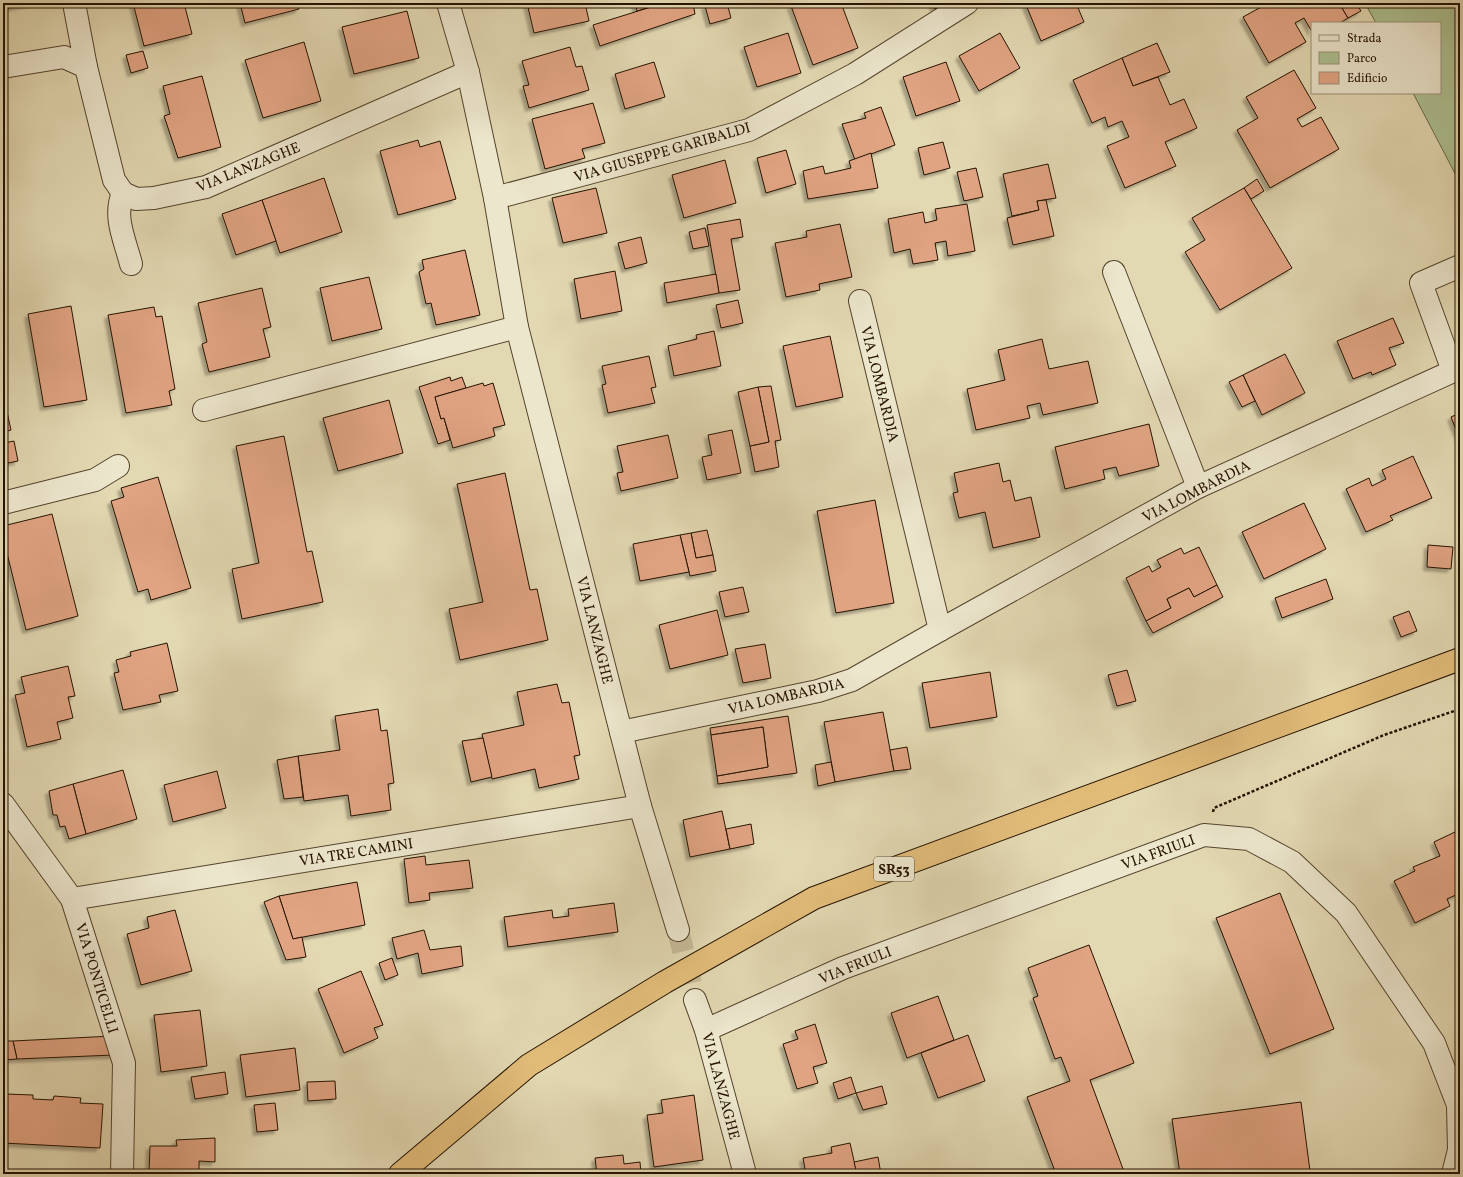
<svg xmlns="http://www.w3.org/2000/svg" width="1463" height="1177" font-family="Vollkorn,serif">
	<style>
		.green { fill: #adc091; stroke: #696948 }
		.building { fill: #e1a483; stroke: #251200; filter: url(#shadow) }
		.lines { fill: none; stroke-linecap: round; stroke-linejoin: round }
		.minor-tunnel { stroke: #c6ba97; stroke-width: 22; stroke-dasharray: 22 11; stroke-linecap: butt }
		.minor-casing { stroke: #54442c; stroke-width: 24 }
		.highway-casing { stroke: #251200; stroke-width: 24 }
		.path { stroke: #251200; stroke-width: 2.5; stroke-dasharray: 3 2; stroke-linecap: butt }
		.minor { stroke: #ece6cd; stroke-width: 22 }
		.highway { stroke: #e1bc79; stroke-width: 22 }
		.labels { text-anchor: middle; stroke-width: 3; stroke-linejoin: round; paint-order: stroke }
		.shield { fill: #ece6cd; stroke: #61523e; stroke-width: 1 }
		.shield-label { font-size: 14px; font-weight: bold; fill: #251200 }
		.street-label { font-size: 15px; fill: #251200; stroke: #ece6cd }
	</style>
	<defs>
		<filter id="shadow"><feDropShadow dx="-3.5" dy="3.5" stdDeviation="1" flood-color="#0004"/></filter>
	</defs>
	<rect width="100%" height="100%" fill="#e2d8b2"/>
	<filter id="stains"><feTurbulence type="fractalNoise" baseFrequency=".005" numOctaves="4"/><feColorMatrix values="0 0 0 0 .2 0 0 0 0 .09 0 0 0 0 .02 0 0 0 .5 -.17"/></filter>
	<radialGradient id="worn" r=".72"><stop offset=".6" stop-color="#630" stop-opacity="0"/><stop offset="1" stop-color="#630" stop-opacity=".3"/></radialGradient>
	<path class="green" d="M1365,3H1460V183L1413,93H1440V23H1376Z"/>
	<g class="building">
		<path d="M3,3H34L3,9Z"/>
		<path d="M133,3H184L192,34L144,46Z"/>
		<path d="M240,3H298L299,9L245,23Z"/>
		<path d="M527,3H585L589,21L534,33Z"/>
		<path d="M635,3H664L637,11Z"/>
		<path d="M664,3H693L695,14L600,46L593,25Z"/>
		<path d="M714,3H727L731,18L710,24L705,6Z"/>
		<path d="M800,3H841L858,48L813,65L791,6Z"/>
		<path d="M932,3H946L935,9Z"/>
		<path d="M1031,3H1076L1084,22L1041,41L1026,5Z"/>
		<path d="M1261,3H1339L1348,18L1340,23H1312V32L1304,18L1295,23L1306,42L1269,63L1243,17L1263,6Z"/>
		<path d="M1339,3H1356L1361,11L1348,18Z"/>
		<path d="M407,11L419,58L354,74L342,27Z"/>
		<path d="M788,33L801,73L757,87L744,47Z"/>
		<path d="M1000,33L1020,68L979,91L959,56Z"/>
		<path d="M304,42L321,101L263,118L245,60Z"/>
		<path d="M1157,43L1170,72L1133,86L1122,58Z"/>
		<path d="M570,47L576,67L582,66L589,90L529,108L523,86L529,85L522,61Z"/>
		<path d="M143,51L148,68L131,73L126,55Z"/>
		<path d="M1122,58L1133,86L1158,77L1170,105L1184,99L1197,128L1165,142L1176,166L1125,188L1107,146L1129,137L1122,121L1108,127L1105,117L1092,123L1073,80Z"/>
		<path d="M654,62L665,97L625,109L615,74Z"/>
		<path d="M946,62L960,101L916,116L903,77Z"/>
		<path d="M1294,70L1316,108L1297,119L1302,127L1321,117L1339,149L1270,188L1237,130L1258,118L1246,97Z"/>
		<path d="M202,76L221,147L178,158L164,116L170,114L163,86Z"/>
		<path d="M593,103L605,143L582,149L585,158L545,169L532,119Z"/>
		<path d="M881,107L895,145L855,160L842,124L866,118L864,113Z"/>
		<path d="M418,140L420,147L440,141L456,199L398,215L380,151Z"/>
		<path d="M943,142L950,168L924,175L918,148Z"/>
		<path d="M786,150L796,184L766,193L757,158Z"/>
		<path d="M871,153L878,188L808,199L803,171L823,166L825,174L851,168L849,161Z"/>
		<path d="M725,160L736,203L684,218L672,175Z"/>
		<path d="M1048,164L1056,198L1037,201L1039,210L1012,216L1003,174Z"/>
		<path d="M976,168L983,197L964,201L957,172Z"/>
		<path d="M324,178L342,232L280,253L262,200Z"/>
		<path d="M1257,179L1264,191L1251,199L1244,188Z"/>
		<path d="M596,188L607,233L563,243L552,198Z"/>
		<path d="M1244,188L1292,268L1220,310L1185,252L1205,240L1192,218Z"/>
		<path d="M262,200L276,241L236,255L222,214Z"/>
		<path d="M1046,200L1054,236L1013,245L1007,218L1039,210L1037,201Z"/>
		<path d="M967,204L975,251L948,256L946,241L935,243L938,260L913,264L910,249L894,253L888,219L923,212L925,223L937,220L935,209Z"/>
		<path d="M740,219L743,237L731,239L740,290L719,293L707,225Z"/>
		<path d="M840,224L852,277L819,284L820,290L786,297L775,243L807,237L806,231Z"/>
		<path d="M705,228L709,246L693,249L689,232Z"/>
		<path d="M641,237L647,263L625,269L618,243Z"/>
		<path d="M465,250L480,315L436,325L431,303L426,304L419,272L424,269L422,260Z"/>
		<path d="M615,271L622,311L581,319L574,279Z"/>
		<path d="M716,274L719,293L667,303L664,283Z"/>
		<path d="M369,277L382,329L332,341L320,288Z"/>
		<path d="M262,288L271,327L263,329L270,357L209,372L202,344L207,342L198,303Z"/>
		<path d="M738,300L743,323L721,328L716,305Z"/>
		<path d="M71,306L87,400L44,407L28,314Z"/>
		<path d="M154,307L156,317L162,316L175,389L169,391L172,405L126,413L108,315Z"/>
		<path d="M1393,318L1404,343L1389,348L1396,365L1372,375L1371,372L1353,379L1337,341Z"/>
		<path d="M714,331L721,366L674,376L668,346L697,339L696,335Z"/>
		<path d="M830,336L843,397L796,407L783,346Z"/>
		<path d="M1042,339L1049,369L1088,361L1098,403L1043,415L1040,403L1027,406L1030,418L976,430L967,389L1005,380L998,350Z"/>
		<path d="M1285,354L1305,393L1262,415L1243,375Z"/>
		<path d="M649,356L656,387L651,388L655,403L608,413L602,385L606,384L602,366Z"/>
		<path d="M1243,375L1255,401L1242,407L1229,382Z"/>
		<path d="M450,377L451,381L462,377L466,388L435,397L441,419L444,418L450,440L438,444L419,387Z"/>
		<path d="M483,383L484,386L493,383L505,425L493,428L495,436L453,448L444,418L441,419L435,397Z"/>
		<path d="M771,386L781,440L775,441L779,467L755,472L750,446L769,442L758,387Z"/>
		<path d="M758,387L769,442L750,446L738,392Z"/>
		<path d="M389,400L403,453L338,471L323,418Z"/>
		<path d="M7,412L11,430L3,432V413Z"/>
		<path d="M1460,413V440L1451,417Z"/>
		<path d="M1149,424L1159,466L1119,476L1116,467L1103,470L1105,479L1065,489L1055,447Z"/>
		<path d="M732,430L741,473L707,480L702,457L712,455L708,435Z"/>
		<path d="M668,435L678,478L621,491L617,473L623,472L617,446Z"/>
		<path d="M284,436L307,552L312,551L323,602L242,619L232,569L259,563L236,446Z"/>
		<path d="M3,437L4,443L14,441L18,461L3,464Z"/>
		<path d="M1413,456L1432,498L1390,516L1393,520L1366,532L1346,489L1369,478L1372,486L1386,479L1382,470Z"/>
		<path d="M999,463L1003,482L1010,480L1015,501L1031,497L1040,537L993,548L985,512L959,518L953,493L958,492L954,473Z"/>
		<path d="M505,473L530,590L537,589L548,640L460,660L449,609L483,602L457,484Z"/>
		<path d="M158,477L191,588L151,600L148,589L138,592L111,501L124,497L121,488Z"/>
		<path d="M875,500L894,603L836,613L817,511Z"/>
		<path d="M1304,503L1326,549L1264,579L1242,532Z"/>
		<path d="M52,514L78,616L26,630L3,537V526Z"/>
		<path d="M707,530L713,555L696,558L691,533Z"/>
		<path d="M691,533L696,558L713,555L716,571L690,576L680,535Z"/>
		<path d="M680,535L689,572L640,581L633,544Z"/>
		<path d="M1428,545L1453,547L1451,569L1427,567Z"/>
		<path d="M1199,547L1217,585L1194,597L1189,588L1167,599L1171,608L1146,621L1126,578L1149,566L1152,572L1161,567L1157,560L1181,548L1184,554Z"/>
		<path d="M1326,579L1333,599L1282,618L1275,598Z"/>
		<path d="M1217,585L1223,597L1153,633L1146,621L1171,608L1167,599L1189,588L1194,597Z"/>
		<path d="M743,587L749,612L725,617L719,592Z"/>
		<path d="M717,610L728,655L670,669L659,625Z"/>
		<path d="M1409,611L1417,631L1401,637L1393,617Z"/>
		<path d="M167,643L178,691L159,695L161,702L123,710L114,673L119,672L116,660L131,656L130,652Z"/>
		<path d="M765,644L771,678L743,683L735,649Z"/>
		<path d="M68,666L75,696L68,697L73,718L57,722L61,739L27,747L15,695L25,693L21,677Z"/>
		<path d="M1127,670L1136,701L1117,706L1108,675Z"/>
		<path d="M990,672L997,717L930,728L922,683Z"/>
		<path d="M557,684L562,703L569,702L580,755L574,756L579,779L539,788L535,769L492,779L482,734L524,725L517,692Z"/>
		<path d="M378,709L381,731L387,730L394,783L388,784L391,810L351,816L348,795L304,801L298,756L340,750L335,716Z"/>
		<path d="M883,712L894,771L835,782L824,722Z"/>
		<path d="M788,716L797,773L718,784L717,776L768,767L763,727L711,735L710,728Z"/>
		<path d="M763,727L768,767L717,776L711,735Z"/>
		<path d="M483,738L492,777L471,782L462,741Z"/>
		<path d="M907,747L911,769L894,771L890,750Z"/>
		<path d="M298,756L303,797L284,799L277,760Z"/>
		<path d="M831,762L835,782L818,786L815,765Z"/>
		<path d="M123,770L137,819L86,834L73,784Z"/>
		<path d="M217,771L226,808L173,822L164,785Z"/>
		<path d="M73,784L86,834L69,839L65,826L60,827L57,815H53L49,791Z"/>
		<path d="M722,811L730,849L690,857L683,820Z"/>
		<path d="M751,824L754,844L730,849L726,829Z"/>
		<path d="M1455,832L1460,844V893L1447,899L1450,906L1415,923L1394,881L1415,871L1413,867L1440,856L1434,842Z"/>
		<path d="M425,856L426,865L469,860L473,888L429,893L430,900L409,903L404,859Z"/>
		<path d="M357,882L365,925L293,939L279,896Z"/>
		<path d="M1280,893L1334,1029L1270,1054L1216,918Z"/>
		<path d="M279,896L293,939L302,937L306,957L286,960L264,902Z"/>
		<path d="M614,903L618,932L508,947L504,917L552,910L553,918L569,916L568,909Z"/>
		<path d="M175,910L192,971L141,985L127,934L149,928L147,917Z"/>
		<path d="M424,930L430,950L461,946L463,966L422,974L418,953L397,959L392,938Z"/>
		<path d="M1089,945L1134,1063L1090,1080L1123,1169L1111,1174H1056L1027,1097L1070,1081L1061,1057L1055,1059L1033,998L1038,996L1028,968Z"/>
		<path d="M392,958L398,975L385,980L379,963Z"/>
		<path d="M361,971L383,1025L374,1028L378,1038L344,1053L318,989Z"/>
		<path d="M938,996L954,1040L907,1058L891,1013Z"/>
		<path d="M200,1010L207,1066L161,1072L154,1015Z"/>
		<path d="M815,1024L827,1063L813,1067L818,1083L797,1089L783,1044L798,1039L795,1031Z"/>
		<path d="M968,1035L985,1081L938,1098L921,1053Z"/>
		<path d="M113,1036L114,1055L17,1059L13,1041Z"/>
		<path d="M3,1041H13L17,1059L3,1060Z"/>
		<path d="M295,1048L300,1090L246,1097L240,1055Z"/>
		<path d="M225,1072L228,1094L195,1099L191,1077Z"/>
		<path d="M851,1077L856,1093L838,1099L833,1083Z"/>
		<path d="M335,1081L336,1099L308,1101L307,1082Z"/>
		<path d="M882,1086L887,1104L863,1110L856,1093Z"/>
		<path d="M6,1094L33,1095V1099L53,1100L54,1096L81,1098L80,1103L103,1104L100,1148L3,1143V1098H5Z"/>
		<path d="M694,1095L703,1160L654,1167L647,1115L663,1113L661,1100Z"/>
		<path d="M1301,1102L1310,1171L1286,1174H1180L1172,1119Z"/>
		<path d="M275,1103L278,1130L257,1132L254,1105Z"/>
		<path d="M215,1138V1162L199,1161V1174H149L150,1146H177L176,1140Z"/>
		<path d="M850,1143L857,1174H806L803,1158L832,1153L831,1147Z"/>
		<path d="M623,1155L624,1164L640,1162L641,1174H597L595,1158Z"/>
		<path d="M878,1157L881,1174H857L854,1162Z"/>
	</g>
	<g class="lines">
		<path class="minor-tunnel" d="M678,930L695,1000"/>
		<g class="minor-casing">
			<g id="minor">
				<path d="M74,3L86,67"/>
				<path d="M448,3L468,72L495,198L517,327L640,806L678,930"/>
				<path d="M3,67L64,57L86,67L114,180L123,193L136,199L154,198L206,187L468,72"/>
				<path d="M123,193C113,217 125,240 131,264"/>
				<path d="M495,198L749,130L855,74L967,3"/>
				<path d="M1114,272L1198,487"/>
				<path d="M860,301L940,630"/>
				<path d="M1453,371L1421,283L1460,266"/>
				<path d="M204,410L517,327"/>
				<path d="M3,503L95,480L118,466"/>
				<path d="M621,732L818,691L852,680L940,630L1198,487L1460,368"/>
				<path d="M3,804L72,899L124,1063L122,1174"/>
				<path d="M72,899L640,806"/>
				<path d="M695,1000L706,1030L745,1174"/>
				<path d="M706,1030L843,968L1204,835L1249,839L1292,862L1346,913L1434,1043L1458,1105L1459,1150L1453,1174"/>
			</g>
		</g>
		<g class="highway-casing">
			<path id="highway" d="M400,1174L529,1065L665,982L814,898L1460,659"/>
		</g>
		<path class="path" d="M1213,812L1214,808L1384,735L1460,709"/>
		<use href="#minor" class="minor"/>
		<use href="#highway" class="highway"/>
	</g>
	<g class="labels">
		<rect class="shield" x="874" y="857" width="40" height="24" rx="3"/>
		<g class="shield-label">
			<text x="894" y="874">SR53</text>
		</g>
		<g class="street-label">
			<text transform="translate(662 152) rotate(-16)" y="5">VIA GIUSEPPE GARIBALDI</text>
			<text transform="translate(248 167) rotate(-22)" y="5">VIA LANZAGHE</text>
			<text transform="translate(880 384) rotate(76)" y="5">VIA LOMBARDIA</text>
			<text transform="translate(1196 491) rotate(-27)" y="5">VIA LOMBARDIA</text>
			<text transform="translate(595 630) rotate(76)" y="5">VIA LANZAGHE</text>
			<text transform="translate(786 696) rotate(-13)" y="5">VIA LOMBARDIA</text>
			<text transform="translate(356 852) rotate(-9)" y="5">VIA TRE CAMINI</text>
			<text transform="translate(1158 852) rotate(-20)" y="5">VIA FRIULI</text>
			<text transform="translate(855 965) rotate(-22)" y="5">VIA FRIULI</text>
			<text transform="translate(97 978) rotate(73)" y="5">VIA PONTICELLI</text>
			<text transform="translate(721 1086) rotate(75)" y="5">VIA LANZAGHE</text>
		</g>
	</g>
	<rect width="1463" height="1177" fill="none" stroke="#e2d8b2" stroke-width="16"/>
	<rect x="4" y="4" width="1455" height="1169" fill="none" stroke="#251200" stroke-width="2"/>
	<rect x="8" y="8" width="1447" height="1161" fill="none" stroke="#251200"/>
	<rect x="1311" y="22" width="130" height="72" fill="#ece6cd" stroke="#9c917b"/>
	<rect x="1319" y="35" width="20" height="6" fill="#ece6cd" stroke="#9c917b"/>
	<text x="1347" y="42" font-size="12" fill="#251200">Strada</text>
	<rect x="1319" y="52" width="20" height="12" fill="#adc091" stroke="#9c917b"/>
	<text x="1347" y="62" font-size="12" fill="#251200">Parco</text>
	<rect x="1319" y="72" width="20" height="12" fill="#e1a483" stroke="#9c917b"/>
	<text x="1347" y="82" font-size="12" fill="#251200">Edificio</text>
	<rect width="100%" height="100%" filter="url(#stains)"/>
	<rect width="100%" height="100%" fill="url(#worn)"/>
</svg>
